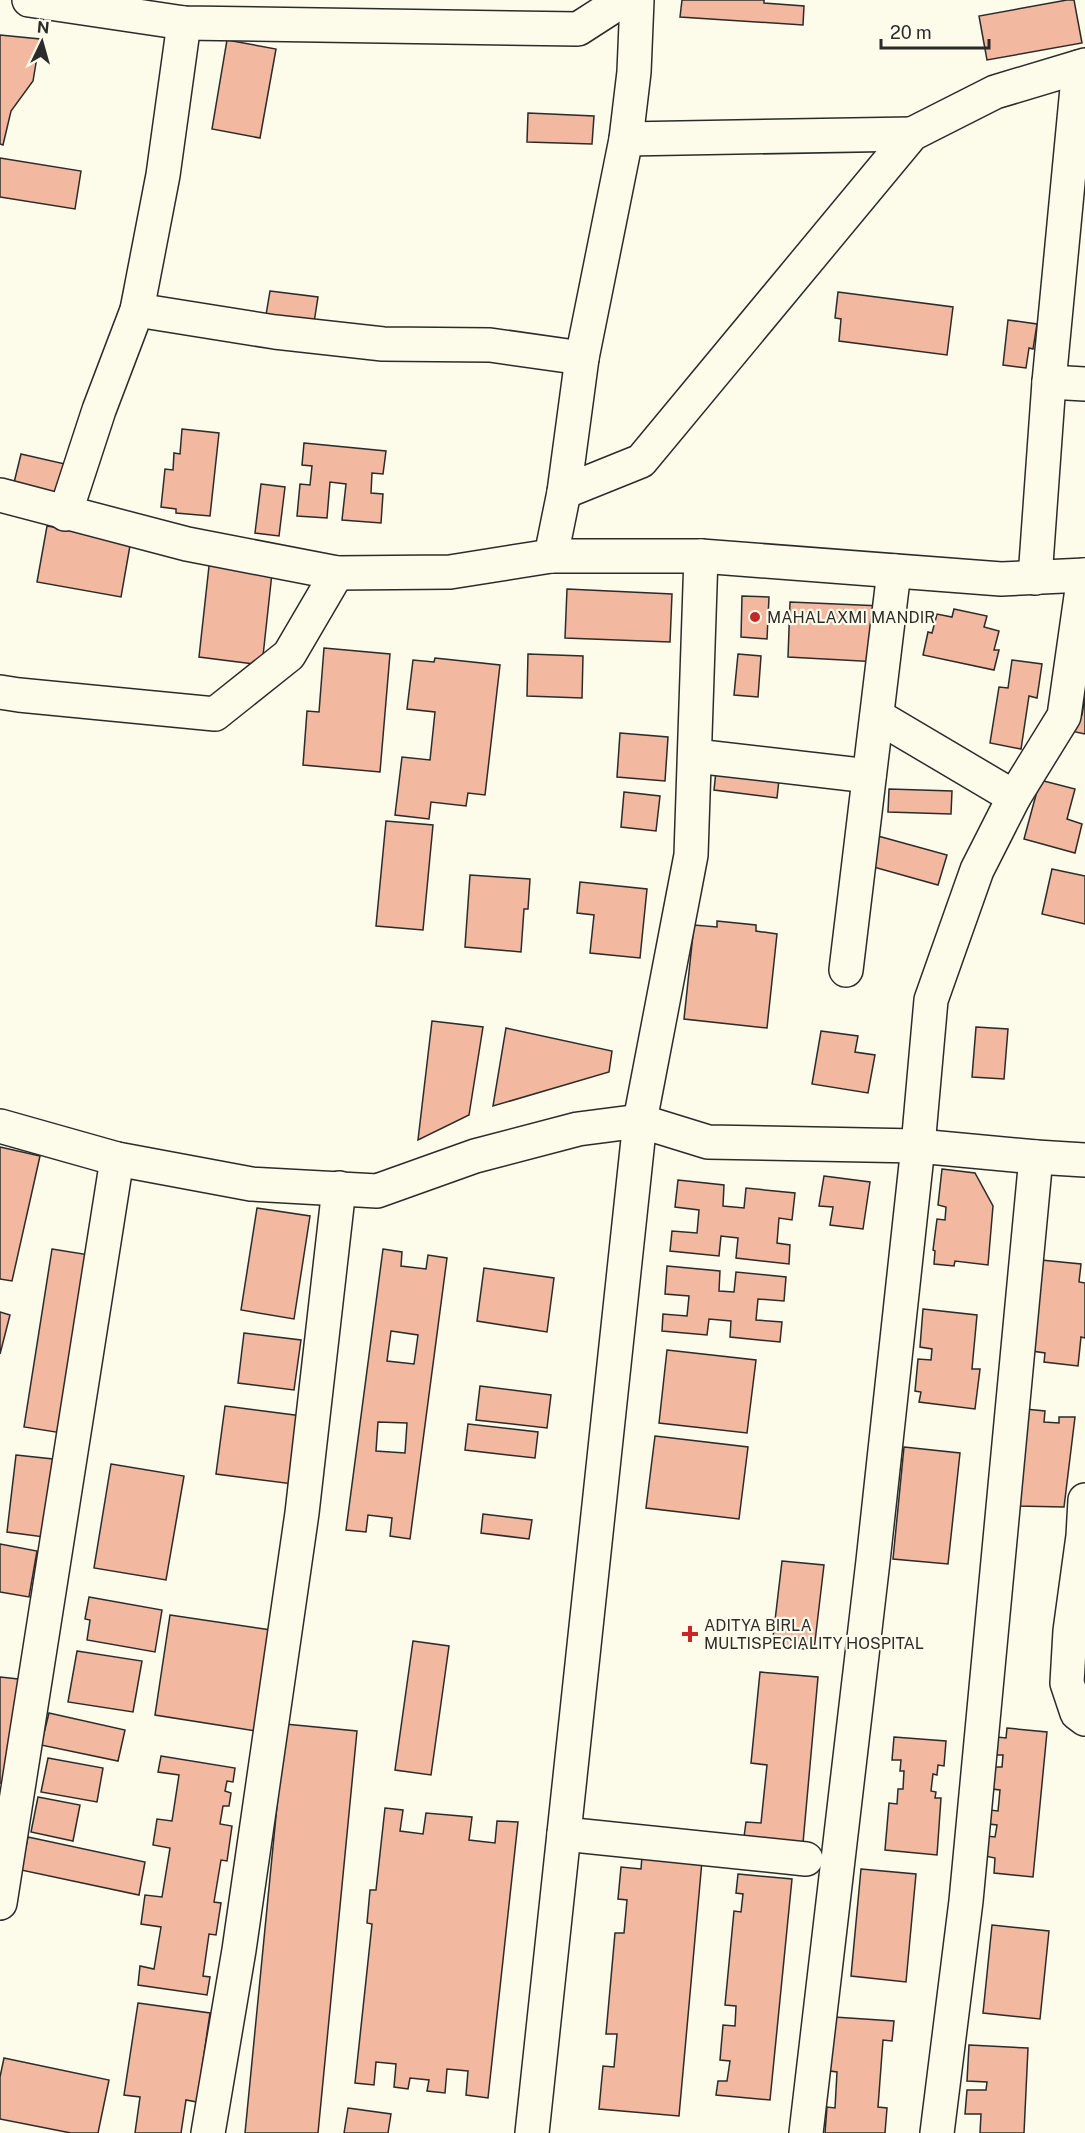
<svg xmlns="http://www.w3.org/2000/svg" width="1085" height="2133" font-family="'Public Sans',sans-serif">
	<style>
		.building { fill: #f2b8a0; stroke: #2b2b2b; stroke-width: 1.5; fill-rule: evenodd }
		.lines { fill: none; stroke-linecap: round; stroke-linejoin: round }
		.minor-casing { stroke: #2b2b2b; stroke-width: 36 }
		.minor { stroke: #fdfbea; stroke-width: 33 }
		.poi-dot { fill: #c62828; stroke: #fdfbea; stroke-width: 2 }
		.labels { text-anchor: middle; stroke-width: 4.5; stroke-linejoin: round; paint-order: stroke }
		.poi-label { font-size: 16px; fill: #2b2b2b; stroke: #fdfbea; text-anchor: start }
	</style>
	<rect width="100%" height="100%" fill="#fdfbea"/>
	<g class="building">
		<path d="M682,0H764V3L804,6L803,25L680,17Z"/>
		<path d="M1067,0H1074L1082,43L987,60L979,16Z"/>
		<path d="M0,35L40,39L33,81L11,111L3,145L0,144Z"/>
		<path d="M227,40L276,49L260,138L212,129Z"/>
		<path d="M528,113L594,116L592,144L527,142Z"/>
		<path d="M0,158L81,171L75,209L0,197Z"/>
		<path d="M270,291L318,297L313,329L265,321Z"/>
		<path d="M838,292L953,307L947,355L839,341L841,319L835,318Z"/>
		<path d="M1008,320L1037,324L1033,349L1029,348L1026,368L1003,365Z"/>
		<path d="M182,429L219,433L210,516L176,513V509L161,507L165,469L173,470L174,453L180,454Z"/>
		<path d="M304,443L386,451L383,474L372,473L371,493L383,494L381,523L342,520L346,484L330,482L327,518L297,516L300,484L310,485L312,466L302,465Z"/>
		<path d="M21,454L65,464L57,501L12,491Z"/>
		<path d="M261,484L285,487L279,536L255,533Z"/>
		<path d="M47,526L131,540L121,597L37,582Z"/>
		<path d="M210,557L273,564L262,665L199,657Z"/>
		<path d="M567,589L672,594L670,642L565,638Z"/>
		<path d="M742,596L769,597L767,639L741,637Z"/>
		<path d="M790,602L882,606L879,662L788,657Z"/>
		<path d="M954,609L987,616L984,627L999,631L994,650H999L994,670L923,655L928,632L932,633L937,614L952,617Z"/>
		<path d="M324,648L390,654L380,772L303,765L307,711L319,712Z"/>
		<path d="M528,654L583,656L582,698L527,696Z"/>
		<path d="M738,654L761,656L758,697L734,695Z"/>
		<path d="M435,658L500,665L485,795L468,793L466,806L431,802L429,819L395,815L402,757L430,760L435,712L407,709L413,660L434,662Z"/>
		<path d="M1012,660L1042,664L1037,698L1029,696L1021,749L990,743L999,687L1008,688Z"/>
		<path d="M1085,697V734L1071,731L1074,714L1082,715Z"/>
		<path d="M620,733L668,737L665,781L617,777Z"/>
		<path d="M717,762L780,770L777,798L714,790Z"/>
		<path d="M1040,780L1075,789L1067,819L1082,824L1075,853L1024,839Z"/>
		<path d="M889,789L952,791L951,814L888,812Z"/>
		<path d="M624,792L660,796L656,831L621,827Z"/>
		<path d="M386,821L433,825L423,930L376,926Z"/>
		<path d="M878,836L947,855L938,885L870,866Z"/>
		<path d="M1052,869L1085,876V924L1042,914Z"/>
		<path d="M470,875L530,879L528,909H524L521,952L465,947Z"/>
		<path d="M580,882L647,889L640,958L590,953L594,915L577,913Z"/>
		<path d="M717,921L756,925V931L777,934L767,1028L684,1019L694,925L717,927Z"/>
		<path d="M432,1021L483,1027L469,1115L418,1140Z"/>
		<path d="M976,1027L1008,1029L1004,1079L972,1077Z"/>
		<path d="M506,1028L612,1051L609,1072L493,1106Z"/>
		<path d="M821,1031L858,1036L855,1052L875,1055L868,1093L812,1084Z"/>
		<path d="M0,1147L40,1156L12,1281L0,1279Z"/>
		<path d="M942,1169L975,1173L993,1206L988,1265L955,1261L954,1266L934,1264L935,1251L933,1250L937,1219L945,1220L946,1207L938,1205Z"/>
		<path d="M824,1176L870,1182L863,1229L830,1225L833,1207L819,1206Z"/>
		<path d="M678,1180L724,1185L723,1206L744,1208L746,1188L795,1193L792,1220L779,1218L777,1243L790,1245L789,1264L736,1258L738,1238L721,1236L719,1256L670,1251L672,1231L697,1233L699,1210L675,1207Z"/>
		<path d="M257,1208L310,1216L294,1319L241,1310Z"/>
		<path d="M52,1249L96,1256L68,1434L24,1427Z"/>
		<path d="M383,1249L402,1252L401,1266L426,1269L428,1255L447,1258L410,1539L390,1536L392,1518L368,1515L366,1532L346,1530ZM391,1331L418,1335L414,1364L387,1361ZM378,1422L407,1423L405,1453L376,1451Z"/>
		<path d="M1041,1260L1081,1264L1079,1282L1085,1283V1338L1081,1337L1078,1366L1044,1362L1045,1353L1032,1351Z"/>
		<path d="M667,1266L720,1271L719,1291L734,1292L736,1272L786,1277L784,1301L758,1299L756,1320L782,1322L780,1342L730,1337L731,1321L709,1319L707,1335L662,1331L663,1314L687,1316L689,1296L665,1294Z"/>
		<path d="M484,1268L554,1278L547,1332L477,1321Z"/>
		<path d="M923,1309L977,1315L972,1369H980L975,1409L919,1402L921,1392L915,1391L918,1359L931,1360L932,1349L920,1347Z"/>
		<path d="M0,1312L10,1315L0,1354Z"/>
		<path d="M244,1333L301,1340L294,1390L238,1383Z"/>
		<path d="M667,1350L756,1360L747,1433L659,1423Z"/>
		<path d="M480,1386L551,1395L547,1428L476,1420Z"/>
		<path d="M225,1406L302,1416L293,1484L216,1474Z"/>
		<path d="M1025,1409L1045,1411L1044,1422L1059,1423V1417H1075L1064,1507L1017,1506Z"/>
		<path d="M468,1424L538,1432L535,1458L465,1450Z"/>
		<path d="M655,1436L748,1447L739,1519L646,1508Z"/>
		<path d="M904,1447L960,1453L948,1564L893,1559Z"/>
		<path d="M16,1455L53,1459L44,1537L7,1532Z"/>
		<path d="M111,1464L184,1476L166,1580L94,1568Z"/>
		<path d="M483,1514L532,1520L529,1539L481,1533Z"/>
		<path d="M0,1544L37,1551L29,1597L0,1592Z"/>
		<path d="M782,1561L824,1565L814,1650L772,1646Z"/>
		<path d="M89,1597L162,1610L155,1652L87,1640L90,1620L85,1619Z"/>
		<path d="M170,1615L278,1631L263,1732L155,1715Z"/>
		<path d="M413,1641L449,1646L431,1775L395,1770Z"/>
		<path d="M77,1651L142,1661L133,1712L68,1702Z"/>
		<path d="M760,1672L818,1677L803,1843L744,1837L746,1822L761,1823L767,1765L751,1763Z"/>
		<path d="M0,1677L27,1680L14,1785L0,1783Z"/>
		<path d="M49,1713L125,1730L118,1761L41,1745Z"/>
		<path d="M285,1724L357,1731L318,2133H245Z"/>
		<path d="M1007,1728L1047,1732L1033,1877L994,1873L995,1858L985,1856L987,1836L995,1837L997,1825L989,1824L990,1810L998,1811L1000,1790L992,1789L994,1767H1002L1003,1755H995L997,1737L1006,1738Z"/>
		<path d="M894,1737L946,1741L944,1766L938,1765L937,1775L933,1774L931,1791L936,1792L935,1798H941L937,1855L885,1850L889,1803L897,1804L898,1789H903L904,1771H900L901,1760H892Z"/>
		<path d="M161,1756L235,1768L233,1782L227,1781L225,1791L231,1793L229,1806H223L220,1824L232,1826L227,1861L221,1860L214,1902L221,1903L216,1935L209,1934L203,1976L210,1977L207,1995L138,1985L140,1966L154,1969L161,1927L141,1924L145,1895L162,1897L170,1848L153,1845L157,1819L172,1821L179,1775L158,1772Z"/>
		<path d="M48,1758L103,1768L97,1802L41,1792Z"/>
		<path d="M38,1797L80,1805L73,1841L31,1832Z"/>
		<path d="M385,1808L403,1810L400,1831L423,1834L426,1813L472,1817L469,1840L495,1843L497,1821L518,1822L488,2098L466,2095L468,2071L447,2069L445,2093L427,2091L429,2080L410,2078L408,2089L394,2087L396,2064L376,2062L374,2085L355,2083L372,1924L367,1923L370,1890H376Z"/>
		<path d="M28,1837L145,1862L139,1895L21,1870Z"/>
		<path d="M642,1856L702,1861L679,2116L599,2109L603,2066L614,2067L617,2034H606L615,1933H624L627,1900L618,1899L621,1867L641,1869Z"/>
		<path d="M861,1869L916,1874L906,1982L851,1976Z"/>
		<path d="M738,1874L792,1879L770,2100L716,2095L718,2081H727L730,2061L720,2060L723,2025L735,2026L736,2006L725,2005L734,1911L741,1912L743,1894L736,1893Z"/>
		<path d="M992,1925L1049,1931L1040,2019L983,2013Z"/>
		<path d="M138,2003L210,2013L197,2102L186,2100L181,2133H135L140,2097L124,2095Z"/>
		<path d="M834,2017L894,2021L892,2041L883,2040L878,2107L887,2108L885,2133H825L827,2107L835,2108L837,2072L830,2071Z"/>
		<path d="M969,2045L1028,2048L1024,2133H980L981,2114H965L967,2090H986L987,2082L967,2081Z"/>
		<path d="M4,2058L109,2080L98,2133H71L0,2119V2077Z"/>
		<path d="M348,2108L391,2114L388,2133H344Z"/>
	</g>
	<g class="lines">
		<g class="minor-casing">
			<g id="minor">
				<path d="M29,0L184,23L578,29L623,0"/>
				<path d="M626,139L912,134"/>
				<path d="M137,310L275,332L383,344L490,345L582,358"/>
				<path d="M1049,382L1085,384"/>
				<path d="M564,492L641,461L912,134L995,92L1085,65"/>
				<path d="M0,495L187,544L337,573L450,572L551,556H701L1001,579L1085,575"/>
				<path d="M65,514L99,410L137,310L163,175L184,23"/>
				<path d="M551,556L564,492L582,358L626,139L634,72L637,0"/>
				<path d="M1035,578L1049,382L1079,67"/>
				<path d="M0,692L19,695L215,714L289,655L337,573"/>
				<path d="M877,716L1014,797"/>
				<path d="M695,756L869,776"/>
				<path d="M846,970L894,571"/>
				<path d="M0,1126L117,1159L251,1184L377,1191L475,1156L578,1129L640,1121L708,1142L918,1146L1036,1157L1085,1160"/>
				<path d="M1085,1500L1083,1536L1070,1631L1067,1683L1077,1713L1085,1719"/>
				<path d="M564,1834L806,1859"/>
				<path d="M0,1903L117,1159"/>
				<path d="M208,2133L239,1950L302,1513L339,1188"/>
				<path d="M532,2133L640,1121L691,855L701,556"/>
				<path d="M806,2133L873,1561L918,1146L931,1000L977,870L1014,797L1064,716L1084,575"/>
				<path d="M937,2133L966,1901L1036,1157"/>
			</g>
		</g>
		<use href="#minor" class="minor"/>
	</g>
	<g class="poi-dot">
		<circle cx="755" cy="617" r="6"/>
		<path d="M687 1625h6v6h6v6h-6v6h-6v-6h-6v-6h6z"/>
	</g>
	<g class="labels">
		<g class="poi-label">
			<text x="767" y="623">MAHALAXMI MANDIR</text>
			<text x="704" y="1631">ADITYA BIRLA<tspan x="704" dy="18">MULTISPECIALITY HOSPITAL</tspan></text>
		</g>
	</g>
	<g transform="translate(42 42) rotate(5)" stroke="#fdfbea" stroke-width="4.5" paint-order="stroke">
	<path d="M0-4.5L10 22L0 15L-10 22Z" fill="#2b2b2b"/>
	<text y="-9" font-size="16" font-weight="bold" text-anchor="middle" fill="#2b2b2b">N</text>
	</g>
	<path d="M881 39v9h108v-9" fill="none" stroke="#2b2b2b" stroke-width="3"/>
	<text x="890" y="39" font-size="18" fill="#2b2b2b" stroke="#fdfbea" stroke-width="4.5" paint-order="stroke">20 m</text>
</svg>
